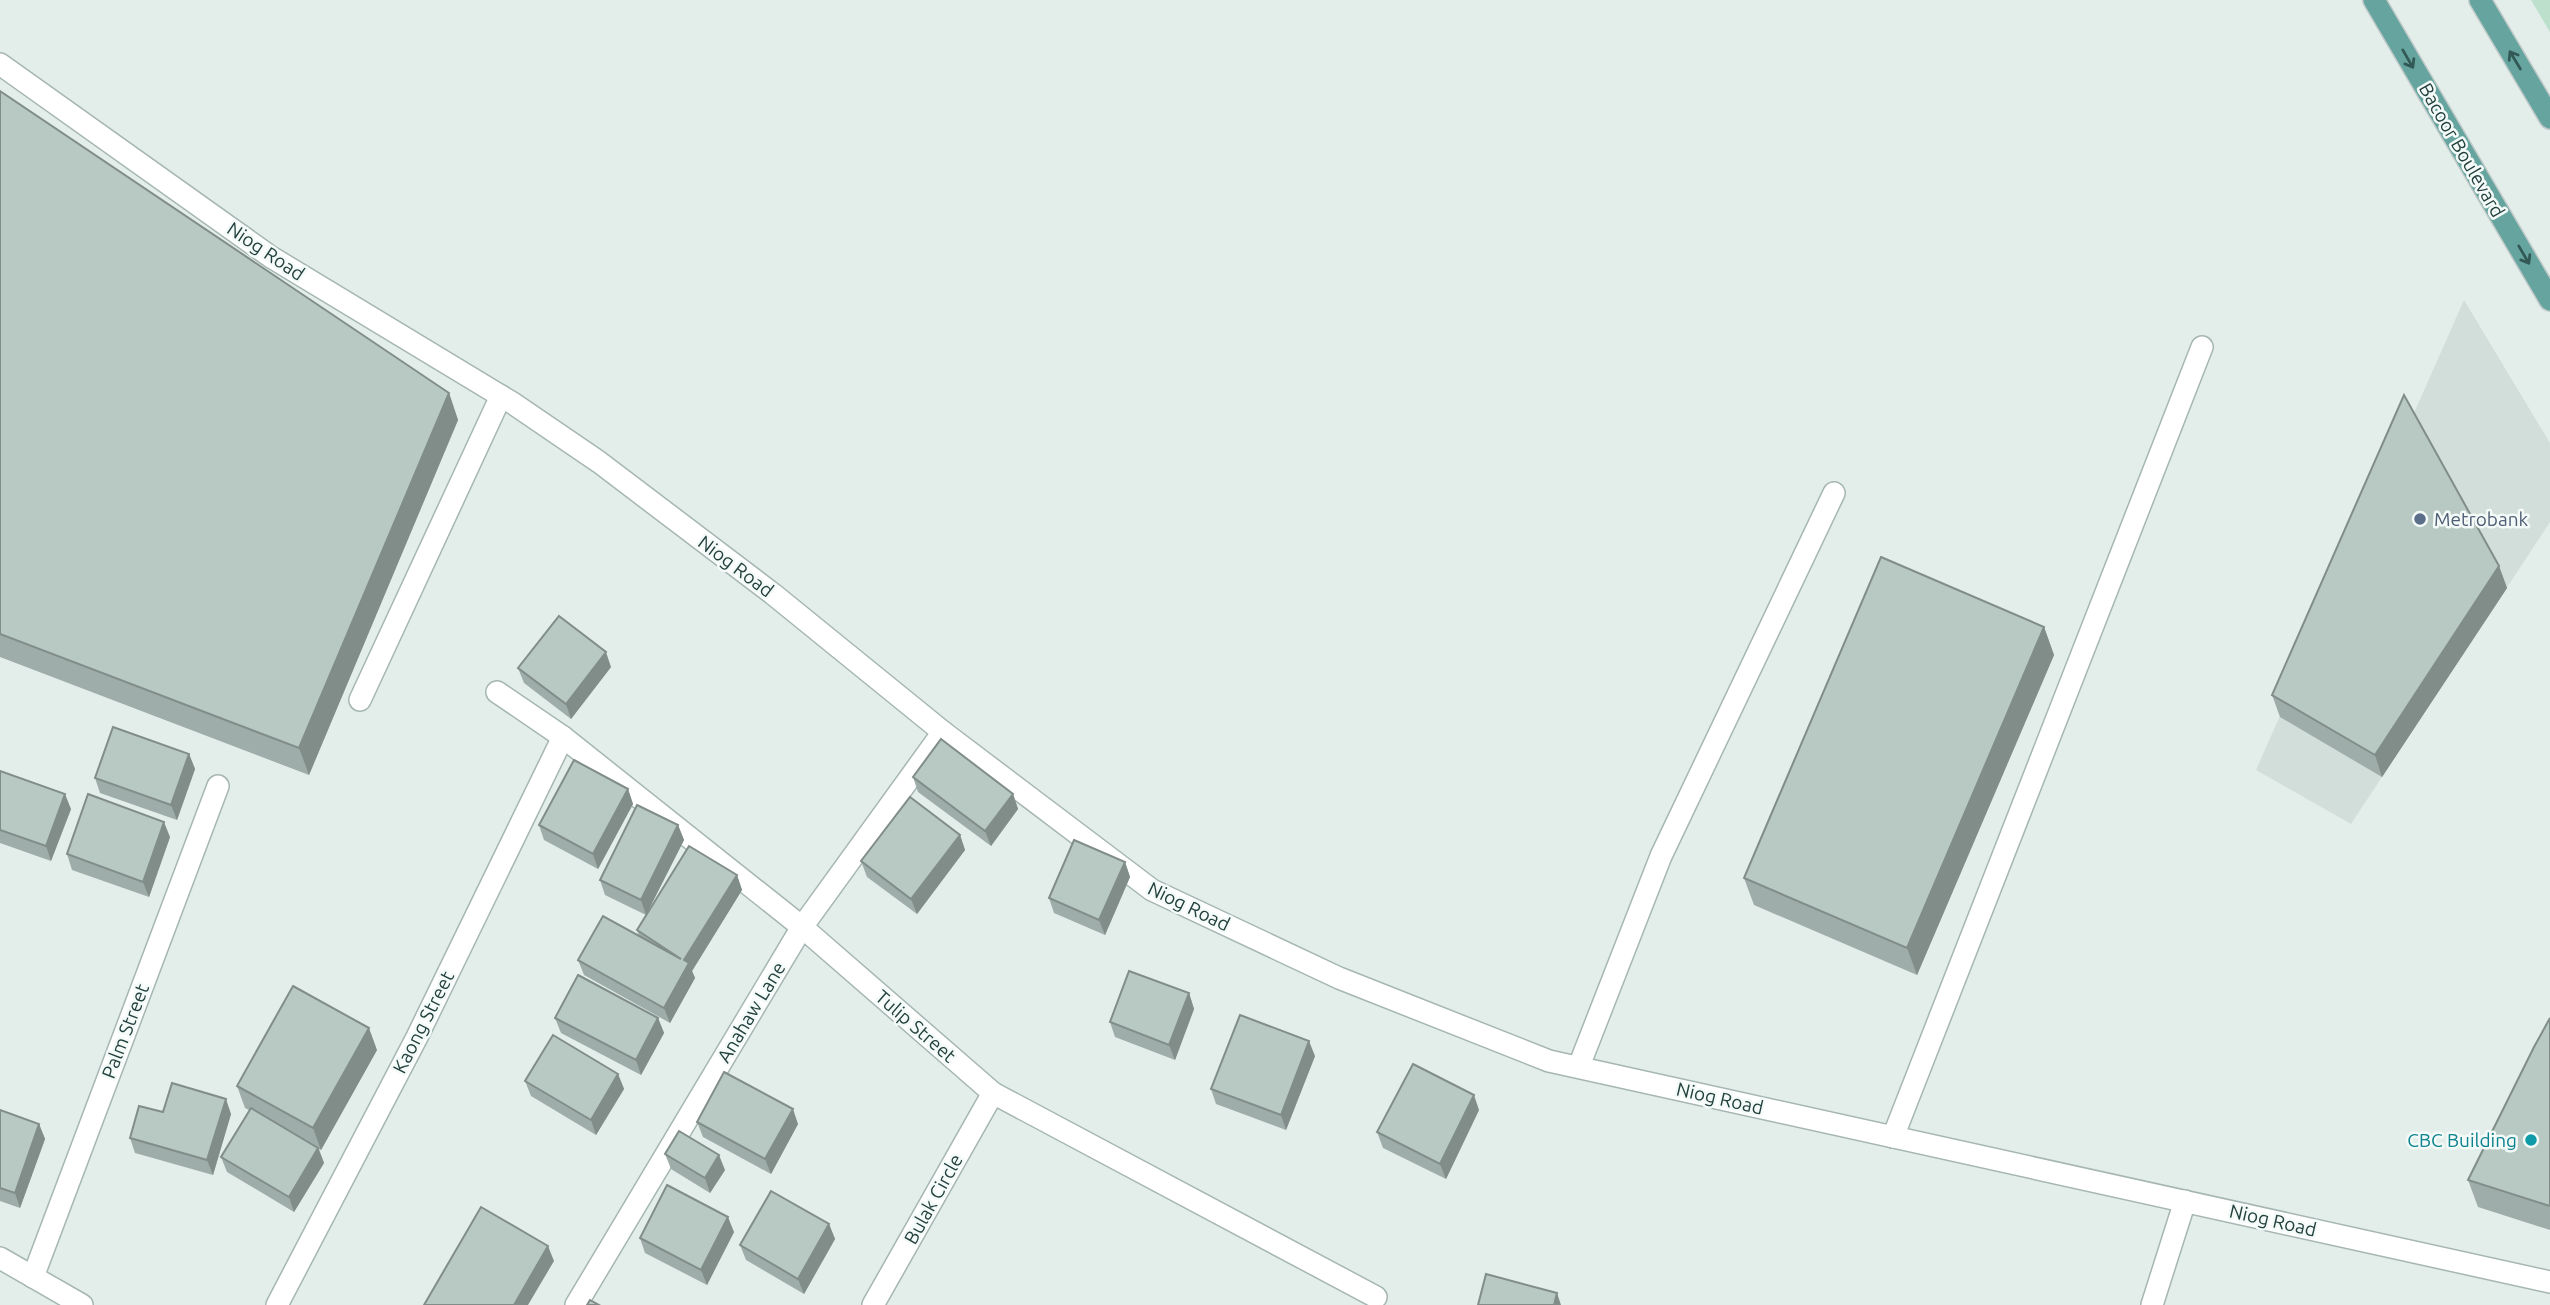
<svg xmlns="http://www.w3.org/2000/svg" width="2550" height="1305" font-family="Ubuntu,sans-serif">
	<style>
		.built { fill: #d1deda }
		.green { fill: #bce0cb }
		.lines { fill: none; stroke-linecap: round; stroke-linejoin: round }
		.minor-casing { stroke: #a5b6b3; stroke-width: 24 }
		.major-casing { stroke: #c1cac9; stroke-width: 24 }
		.minor { stroke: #fff; stroke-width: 21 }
		.major { stroke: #66a59f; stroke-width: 21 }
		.wall { fill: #9eada9 }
		.shaded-wall { fill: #818d89 }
		.building { fill: #b8c9c4; stroke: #818d89; stroke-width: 2 }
		.oneway { stroke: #335956 }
		.service-dot { fill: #5c6f8a; stroke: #f4faf8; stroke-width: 2.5 }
		.culture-dot { fill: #0f9aa8; stroke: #f4faf8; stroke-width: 2.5 }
		.labels { text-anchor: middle; stroke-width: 5; stroke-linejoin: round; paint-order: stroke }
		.street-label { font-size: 19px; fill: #22403d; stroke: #f4faf8 }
		.service-label { font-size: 19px; fill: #4e5e75; stroke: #f4faf8; text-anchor: start }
		.culture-label { font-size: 19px; fill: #0d838f; stroke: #f4faf8; text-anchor: end }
	</style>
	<rect width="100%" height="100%" fill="#e3eeeb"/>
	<path class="built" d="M2464,300L2550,443V522L2351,824L2256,770Z"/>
	<path class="green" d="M2531,0H2550V32Z"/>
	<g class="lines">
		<g class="minor-casing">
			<g id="minor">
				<path d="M0,64L271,257L511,402L599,462L773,594L943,732L1152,890L1339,978L1549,1061L2550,1282"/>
				<path d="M497,692L563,737L802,927L993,1093L1376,1297"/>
				<path d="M360,700L501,396"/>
				<path d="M1579,1066L1661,856L1834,493"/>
				<path d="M1893,1137L2202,347"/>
				<path d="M0,1258L82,1305"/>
				<path d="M33,1277L218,786"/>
				<path d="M277,1305L417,1037L563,737"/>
				<path d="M576,1305L802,927L943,732"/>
				<path d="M873,1305L993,1093"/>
				<path d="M2152,1305L2185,1201"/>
			</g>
		</g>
		<g class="major-casing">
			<g id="major">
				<path d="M2374,0L2550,300"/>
				<path d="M2480,0L2550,118"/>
			</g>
		</g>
		<use href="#minor" class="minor"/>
		<use href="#major" class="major"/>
	</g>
	<g class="wall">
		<path d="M0,91L449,393L458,420L309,775L0,657Z"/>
		<path d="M2499,566L2507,588L2382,777L2280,717L2272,695Z"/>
		<path d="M2044,627L2054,655L1917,975L1754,905L1744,878Z"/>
		<path d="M611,667L571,719L524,683L518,668Z"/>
		<path d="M189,754L195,769L177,820L100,793L95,778Z"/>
		<path d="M0,771L71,809L51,861L0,843Z"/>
		<path d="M913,777L1013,794L1018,809L991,846L918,792Z"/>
		<path d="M628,789L633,804L598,869L544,840L539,825Z"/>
		<path d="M678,825L684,840L647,913L737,875L742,890L692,971L695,978L670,1023L584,975L578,960L639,936L637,930L646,915L605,895L600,880Z"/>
		<path d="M960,835L965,850L917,914L867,877L861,861Z"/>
		<path d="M170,837L149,897L72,870L67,854Z"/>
		<path d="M1125,862L1130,877L1105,935L1054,913L1049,898Z"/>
		<path d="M1189,993L1194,1009L1175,1060L1115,1037L1110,1022Z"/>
		<path d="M555,1018H658L664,1033L641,1075L561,1033Z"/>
		<path d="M2550,1018V1230L2478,1207L2468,1180Z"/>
		<path d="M377,1050L321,1150L319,1149L324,1163L294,1212L227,1172L221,1157L249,1110L245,1108L237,1086Z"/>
		<path d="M1315,1056L1286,1130L1216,1104L1211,1089Z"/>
		<path d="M618,1074L624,1089L596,1135L531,1096L525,1081Z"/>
		<path d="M0,1110L39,1124L45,1139L20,1208L0,1201Z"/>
		<path d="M1479,1110L1446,1179L1383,1148L1377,1132Z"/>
		<path d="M163,1112L231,1114L213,1175L135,1153L130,1138Z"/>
		<path d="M697,1122L798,1124L771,1174L703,1137Z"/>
		<path d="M665,1154L725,1170L710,1193L671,1169Z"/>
		<path d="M829,1224L835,1239L804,1294L746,1260L740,1245Z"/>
		<path d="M734,1232L707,1285L645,1253L640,1238Z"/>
	</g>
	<g class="shaded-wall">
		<path d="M449,393L458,420L309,775L299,748Z"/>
		<path d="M2499,566L2507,588L2382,777L2375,755Z"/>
		<path d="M2044,627L2054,655L1917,975L1907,948Z"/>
		<path d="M606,652L611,667L571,719L566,704Z"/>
		<path d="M189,754L195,769L177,820L171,805Z"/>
		<path d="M628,789L633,804L598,869L593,854Z"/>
		<path d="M65,794L71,809L51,861L46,846Z"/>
		<path d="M1013,794L1018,809L991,846L985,831Z"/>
		<path d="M164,822L170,837L149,897L143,882Z"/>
		<path d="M678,825L684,840L646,915L641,900Z"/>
		<path d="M960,835L965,850L917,914L911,899Z"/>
		<path d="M1125,862L1130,877L1105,935L1099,920Z"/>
		<path d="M737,875L742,890L692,971L695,978L670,1023L664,1008L684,960Z"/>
		<path d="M1189,993L1194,1009L1175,1060L1169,1045Z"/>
		<path d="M658,1018L664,1033L641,1075L636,1060Z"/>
		<path d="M369,1028L377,1050L321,1150L313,1128Z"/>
		<path d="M1309,1041L1315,1056L1286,1130L1281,1115Z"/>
		<path d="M618,1074L624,1089L596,1135L591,1120Z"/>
		<path d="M1474,1095L1479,1110L1446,1179L1440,1164Z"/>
		<path d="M226,1099L231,1114L213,1175L207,1160Z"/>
		<path d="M793,1109L798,1124L771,1174L765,1159Z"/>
		<path d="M39,1124L45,1139L20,1208L15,1193Z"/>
		<path d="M318,1148L324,1163L294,1212L289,1197Z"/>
		<path d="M719,1155L725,1170L710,1193L705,1178Z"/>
		<path d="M728,1217L734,1232L707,1285L701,1270Z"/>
		<path d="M829,1224L835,1239L804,1294L798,1279Z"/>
		<path d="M548,1246L554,1261L528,1305H514Z"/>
		<path d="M1557,1293L1561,1305H1554Z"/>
	</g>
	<g class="building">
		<path d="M0,91L449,393L299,748L0,634Z"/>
		<path d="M2404,395L2499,566L2375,755L2272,695Z"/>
		<path d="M1881,557L2044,627L1907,948L1744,878Z"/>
		<path d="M559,616L606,652L566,704L518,668Z"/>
		<path d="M113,727L189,754L171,805L95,778Z"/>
		<path d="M941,739L1013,794L985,831L913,777Z"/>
		<path d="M574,760L628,789L593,854L539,825Z"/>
		<path d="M0,771L65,794L46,846L0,830Z"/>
		<path d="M88,794L164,822L143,882L67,854Z"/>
		<path d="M910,797L960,835L911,899L861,861Z"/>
		<path d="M637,805L678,825L641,900L600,880Z"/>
		<path d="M1074,840L1125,862L1099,920L1049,898Z"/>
		<path d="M689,846L737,875L684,960L689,963L664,1008L578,960L603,916L681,959L637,930Z"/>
		<path d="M1129,971L1189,993L1169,1045L1110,1022Z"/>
		<path d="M578,975L658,1018L636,1060L555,1018Z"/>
		<path d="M293,986L369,1028L313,1128L237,1086Z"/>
		<path d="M1240,1015L1309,1041L1281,1115L1211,1089Z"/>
		<path d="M2550,1018V1206L2468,1180L2534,1047Z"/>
		<path d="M553,1035L618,1074L591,1120L525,1081Z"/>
		<path d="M1413,1064L1474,1095L1440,1164L1377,1132Z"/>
		<path d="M724,1072L793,1109L765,1159L697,1122Z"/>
		<path d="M172,1083L226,1099L207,1160L130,1138L139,1106L163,1112Z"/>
		<path d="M251,1108L318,1148L289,1197L221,1157Z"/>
		<path d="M0,1110L39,1124L15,1193L0,1188Z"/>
		<path d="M679,1131L719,1155L705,1178L665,1154Z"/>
		<path d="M667,1185L728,1217L701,1270L640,1238Z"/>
		<path d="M771,1191L829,1224L798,1279L740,1245Z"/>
		<path d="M481,1207L548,1246L514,1305H424Z"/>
		<path d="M1486,1274L1557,1293L1554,1305H1478Z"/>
		<path d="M590,1300L599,1305H587Z"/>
	</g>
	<defs><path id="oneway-shaft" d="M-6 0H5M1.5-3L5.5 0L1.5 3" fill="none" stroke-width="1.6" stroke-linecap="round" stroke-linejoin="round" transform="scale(1.75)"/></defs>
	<g class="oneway">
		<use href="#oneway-shaft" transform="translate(2408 59) rotate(60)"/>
		<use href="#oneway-shaft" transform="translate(2515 60) rotate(-121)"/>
		<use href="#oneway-shaft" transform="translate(2524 255) rotate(60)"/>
	</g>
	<circle class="service-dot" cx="2420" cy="519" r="7"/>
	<circle class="culture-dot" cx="2531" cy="1140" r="7"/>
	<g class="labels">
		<g class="street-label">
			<text transform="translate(2462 150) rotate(60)" y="7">Bacoor Boulevard</text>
			<text transform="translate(266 251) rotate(34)" y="7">Niog Road</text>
			<text transform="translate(736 566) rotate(37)" y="7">Niog Road</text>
			<text transform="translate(1189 906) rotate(26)" y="7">Niog Road</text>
			<text transform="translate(751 1012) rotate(-59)" y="7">Anahaw Lane</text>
			<text transform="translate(423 1022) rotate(-63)" y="7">Kaong Street</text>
			<text transform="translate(916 1026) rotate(41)" y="7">Tulip Street</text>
			<text transform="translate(125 1031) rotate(-69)" y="7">Palm Street</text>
			<text transform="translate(1720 1098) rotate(13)" y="7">Niog Road</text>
			<text transform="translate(933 1199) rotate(-61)" y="7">Bulak Circle</text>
			<text transform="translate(2273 1220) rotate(13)" y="7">Niog Road</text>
		</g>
		<g class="service-label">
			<text x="2434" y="526">Metrobank</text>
		</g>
		<g class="culture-label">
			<text x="2517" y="1147">CBC Building</text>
		</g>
	</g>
</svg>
